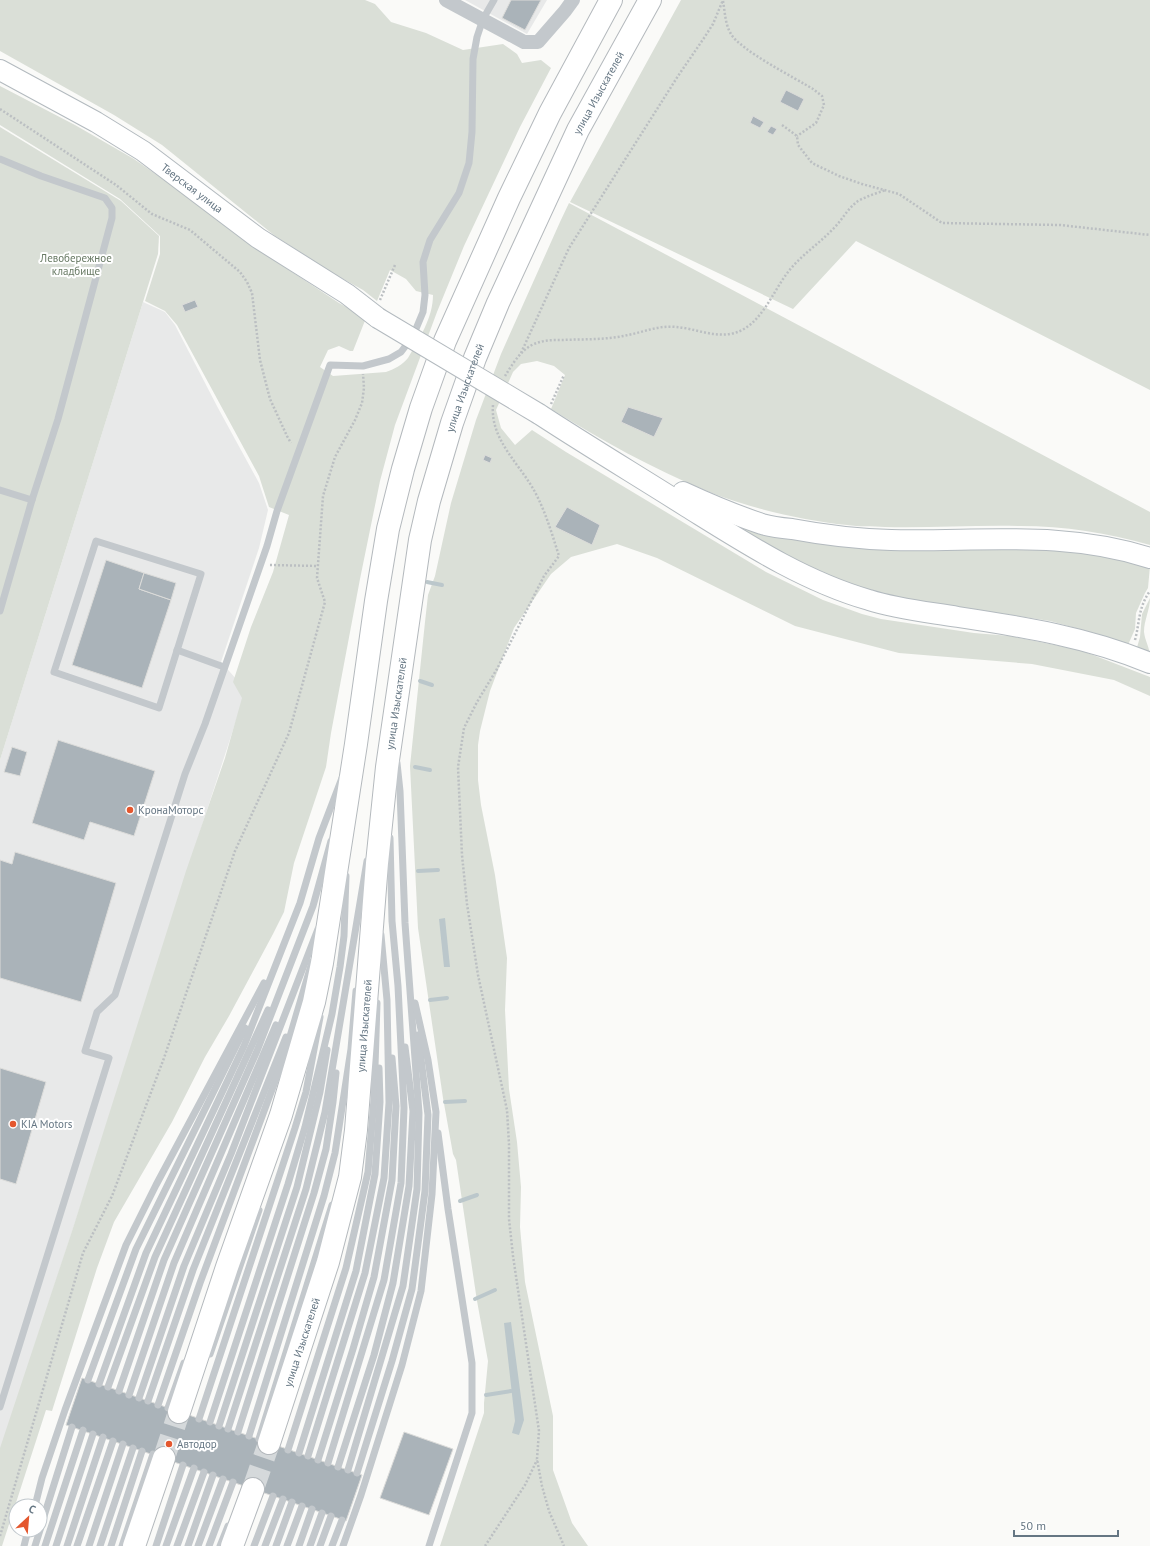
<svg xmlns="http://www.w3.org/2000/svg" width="1150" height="1546" font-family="'PT Sans',sans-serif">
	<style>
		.built { fill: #e8e9e9 }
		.green { fill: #dadfd7 }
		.water { fill: #bbc7cb }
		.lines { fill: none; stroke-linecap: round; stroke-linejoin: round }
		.stream { stroke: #bbc7cb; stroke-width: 4 }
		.building { fill: #aab3b9; stroke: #dcdcda }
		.highway-tunnel { stroke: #d5d9db; stroke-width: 22; stroke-dasharray: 22 11; stroke-linecap: butt }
		.secondary-casing { stroke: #b3babf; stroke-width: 22 }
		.highway-casing { stroke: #b4b9bd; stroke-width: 24 }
		.path { stroke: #bbbfc2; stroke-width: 2.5; stroke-dasharray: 2 2; stroke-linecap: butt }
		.lane { stroke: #c3c8cc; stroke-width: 7 }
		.street { stroke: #c3c8cc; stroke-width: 14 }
		.secondary { stroke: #fff; stroke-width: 20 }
		.highway { stroke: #fff; stroke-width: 22 }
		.secondary-bridge-casing { stroke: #b3babf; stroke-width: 22; stroke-linecap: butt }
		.secondary-bridge { stroke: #fff; stroke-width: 20 }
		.poi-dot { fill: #e4572e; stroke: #fff; stroke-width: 1.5 }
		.labels { text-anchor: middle; stroke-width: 4; stroke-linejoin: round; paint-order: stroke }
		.street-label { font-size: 11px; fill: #657683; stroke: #fff }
		.park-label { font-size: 11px; fill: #687a64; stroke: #fff }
		.poi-label { font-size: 11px; fill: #657683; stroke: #fff; text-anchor: start }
	</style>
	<rect width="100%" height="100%" fill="#fafaf8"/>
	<g class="built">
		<path d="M465,0H547L527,34Z"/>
		<path d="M143,302L165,312L175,325L218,408L259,483L268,510L259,548L221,662L246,690L182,887L135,1039L0,1452V760Z"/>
	</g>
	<g class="green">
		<path d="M0,0H365L375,4L391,22L426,33L463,50L503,44L517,54L522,63L541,60L551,68L520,127L464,246L437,312L395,425L380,481L360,579L331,733L326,767L294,863L284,912L273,934L229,1016L205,1057L172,1122L114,1222L97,1268L52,1411L46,1410L2,1546H0V1448L73,1228L186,871L225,758L242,698L233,682L251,627L273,572L289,515L269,507L259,476L177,325L165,311L145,301L160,254V236L120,199L0,125V86L75,125L134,159L180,191L239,237L339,303L366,318L353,351H350L339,346L328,350L320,367L333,376L386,372C395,369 402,365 408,358C419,339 433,318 433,295L416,291L406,279L390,270L377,301L363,290L336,275L275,236L162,145L114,115L0,51Z"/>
		<path d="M681,0H1150V390L856,241L793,309L570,202Z"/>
		<path d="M0,127L121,201L159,236L158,254L0,760Z"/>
		<path d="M569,203L1150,512V545C1108,533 1064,526 1020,526C975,525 930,528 885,527C872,526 859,527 847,525C802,520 748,508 707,491C653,469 601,440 551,409L565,375L554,366L537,361L521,364L513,372L496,410L501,428L515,445L532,430L566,452L766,572L823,600L862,614L881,619L974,633L1010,636L1080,650L1150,677V696L1114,680L1032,664L899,653L795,626L657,558L617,544L571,557L551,574L514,628L490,691L480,731L478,745V780L481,805L495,875L507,958L505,1010L509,1089L517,1142L521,1187L520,1227L525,1282L553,1416V1470L572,1523L588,1546H440L484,1413V1403L488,1361L477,1301L456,1160L453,1154L443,1098L418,928L410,766L425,622L428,595L435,576L451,503L476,420L501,354L560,222Z"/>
		<path d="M702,511L719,515L1083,550L1150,566L1148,588L1145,593L1136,613L1135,629L1128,645L1094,633L1050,621L852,590Z"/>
		<path d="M1150,598C1150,610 1144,620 1144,632C1145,641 1150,648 1150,657L1136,651L1140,637L1142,614Z"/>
	</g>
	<g class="water">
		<path d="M445,918L450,967H444L439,919Z"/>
		<path d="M511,1322L524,1420L519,1435L512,1433L515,1421L504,1323Z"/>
	</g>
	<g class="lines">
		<g class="stream">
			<path d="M427,582L442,585"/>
			<path d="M420,681L432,685"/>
			<path d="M415,767L430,770"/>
			<path d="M418,871L438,870"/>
			<path d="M430,1000L447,998"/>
			<path d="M445,1102L465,1101"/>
			<path d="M460,1201L477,1195"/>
			<path d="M475,1299L495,1290"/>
			<path d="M486,1395L511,1391"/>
		</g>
	</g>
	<g class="building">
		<path d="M511,0H541L525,30L502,18Z"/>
		<path d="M786,90L804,99L798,111L780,102Z"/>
		<path d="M753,116L764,122L760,128L750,123Z"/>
		<path d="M771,126L777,129L773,135L767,132Z"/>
		<path d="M195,300L198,307L185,312L182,305Z"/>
		<path d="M628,407L663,418L654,437L621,422Z"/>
		<path d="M485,455L492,458L490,463L483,460Z"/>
		<path d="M567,507L600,525L592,545L555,527Z"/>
		<path d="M106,560L144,573L139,589L171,600L142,688L72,665Z"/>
		<path d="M144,573L176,583L171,600L139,589Z"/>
		<path d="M58,740L155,771L134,836L90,822L84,840L32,823Z"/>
		<path d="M12,747L27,752L20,776L4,772Z"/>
		<path d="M15,852L116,883L81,1002L0,978V860L12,864Z"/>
		<path d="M0,1068L46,1082L16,1184L0,1179Z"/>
		<path d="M82,1378L362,1475L346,1521L66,1425Z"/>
		<path d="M404,1432L453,1449L429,1515L380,1498Z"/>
	</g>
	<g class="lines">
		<g class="highway-tunnel">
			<path d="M164,1458L179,1412"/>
			<path d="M253,1489L269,1443"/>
		</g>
		<g class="secondary-casing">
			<g id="secondary">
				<path id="s1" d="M0,70L96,122L143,151L258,238L347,294L378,318"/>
				<path d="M539,414C588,446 638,476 687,507C745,543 803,581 869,600C897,609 928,612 958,617C1024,627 1087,637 1150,663"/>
				<path d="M683,492C709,504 735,515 762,524C772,527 782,528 792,529C824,535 858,539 891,540C980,542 1064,530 1150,558"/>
			</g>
		</g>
		<g class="highway-casing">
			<g id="highway">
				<path d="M179,1412L227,1267L281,1115L314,1002L322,963L356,744L376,601L388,529L403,469L421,408L445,341L509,198L550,113L611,0"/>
				<path id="s2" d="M269,1443L328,1262L350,1177L356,1130L377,863L387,767L420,540L429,501L452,423L475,358L498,303L578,130L650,0"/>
				<path d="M134,1546L164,1458"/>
				<path d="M232,1546L253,1489"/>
			</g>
		</g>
		<g class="path">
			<path d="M723,1C725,12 725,24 731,34C740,50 795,78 813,89L822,96L824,105L816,123L797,136"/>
			<path d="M0,109L116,185L152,214L190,230L240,272L247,282L252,293L260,360L270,399L287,436L291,443"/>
			<path d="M782,125L797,136L798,145L812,163L839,176L862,184L899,194L942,223L1060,225L1150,235"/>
			<path d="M380,300L395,265"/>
			<path d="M521,353L569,248L678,76L704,38L713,24L723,0"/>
			<path d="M505,376C512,365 520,351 532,345C542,340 552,340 562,340C584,339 607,340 628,335C644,332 659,325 676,327C693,328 712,337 730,334C760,329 771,294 788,272C801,255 819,244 834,228C842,220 848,208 858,201C867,196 877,193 886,190"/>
			<path d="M551,404L564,375"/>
			<path d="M493,405C490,440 520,464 535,492C546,513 552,534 559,556L544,576L497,669L477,702L464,728L458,767L462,855L467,904L478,975L507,1110L509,1144V1219L513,1256L539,1431L537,1459L542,1486L549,1511L564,1546"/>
			<path d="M270,565L318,566"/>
			<path d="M1135,640C1140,621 1138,608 1150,591"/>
			<path d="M0,1536L83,1253L112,1196L164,1058L235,851L289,733L325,602L317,578L323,496L335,457L355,420L362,403L364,388L363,374"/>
			<path d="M485,1546L525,1485L537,1460"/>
		</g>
		<g class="lane">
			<path d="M0,159L41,176L105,198L112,208V218L58,419L32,500L0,611"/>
			<path d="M0,490L32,500"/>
			<path d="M96,541L201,574L159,708L54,672Z"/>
			<path d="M177,650L224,667"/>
			<path d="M210,1354L259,1210"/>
			<path d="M88,1380L136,1249L245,1028"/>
			<path d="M99,1384L146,1253L244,1046L300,903L319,838L342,778"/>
			<path d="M108,1387L155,1257L268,1010"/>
			<path d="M119,1391L164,1260L257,1051L313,906L331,841"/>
			<path d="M129,1395L174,1263L276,1025"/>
			<path d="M139,1398L184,1266L231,1154L318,929"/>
			<path d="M148,1401L193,1270L286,1037"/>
			<path d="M158,1405L200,1283L283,1060L312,962"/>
			<path d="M0,1407L109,1058L85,1051L97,1012L115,995L185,774L205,724L267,546L277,511L330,365L363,366L389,359L401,352L413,336L423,312L425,295L423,262L430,240L459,193L469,163L472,132L473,59L477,37L483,19L494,0"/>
			<path d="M168,1408L184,1363"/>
			<path d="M199,1419L295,1128L306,1092L320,1017"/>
			<path d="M210,1422L288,1184L305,1127L332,1014L340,967L344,936L346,876"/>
			<path d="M219,1426L297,1187L320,1092L327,1050"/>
			<path d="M228,1429L306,1189L325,1112L367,861"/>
			<path d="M238,1432L314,1193L326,1149L333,1102L336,1073"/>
			<path d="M249,1436L324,1196L335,1153L351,1049L356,991"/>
			<path d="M259,1439L332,1205"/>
			<path d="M288,1450L346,1268L368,1172L374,1099L377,1003"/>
			<path d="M299,1453L356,1271L375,1174L380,1102L379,1068"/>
			<path d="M308,1456L365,1273L384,1178L389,1103L387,1000L381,935"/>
			<path d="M318,1460L353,1349L374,1277L392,1180L396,1106L392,1058"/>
			<path d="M328,1463L384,1280L401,1183L404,1108L398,986L392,921L390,838"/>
			<path d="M338,1467L374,1355L393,1283L409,1186L413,1111L405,1047"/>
			<path d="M348,1470L403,1286L417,1189L419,1113L405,923L400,791L397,763"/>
			<path d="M357,1473L392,1361L412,1289L425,1191L428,1115L418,1035"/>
			<path d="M35,1506L42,1478L65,1410L126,1245L156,1185L264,983"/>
			<path d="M40,1529L72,1427"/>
			<path d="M24,1546L28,1530"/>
			<path d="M35,1546L40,1530"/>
			<path d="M45,1546L83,1430"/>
			<path d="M56,1546L93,1434"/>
			<path d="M67,1546L103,1437"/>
			<path d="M77,1546L113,1441"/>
			<path d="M89,1546L123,1444"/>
			<path d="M100,1546L133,1448"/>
			<path d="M111,1546L142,1451"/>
			<path d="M122,1546L153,1454"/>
			<path d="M156,1546L183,1465"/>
			<path d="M166,1546L194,1468"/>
			<path d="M177,1546L204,1472"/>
			<path d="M188,1546L213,1475"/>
			<path d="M198,1546L223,1479"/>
			<path d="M209,1546L233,1482"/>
			<path d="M220,1546L228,1526"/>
			<path d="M254,1546L273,1496"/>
			<path d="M265,1546L283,1499"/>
			<path d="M276,1546L292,1502"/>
			<path d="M287,1546L302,1506"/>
			<path d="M299,1546L312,1509"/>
			<path d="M310,1546L322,1513"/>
			<path d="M320,1546L331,1516"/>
			<path d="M332,1546L342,1520"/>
			<path d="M343,1546L361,1495L402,1365L421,1291L432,1194L436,1112L428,1060L415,1003"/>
			<path d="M429,1546L472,1413V1363L448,1209L438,1133"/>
		</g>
		<path class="street" d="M446,0L524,42H538L565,11L573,0"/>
		<use href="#secondary" class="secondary"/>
		<use href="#highway" class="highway"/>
		<g class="secondary-bridge-casing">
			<path id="secondary-bridge" d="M378,318L539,414"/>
		</g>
		<use href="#secondary-bridge" class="secondary-bridge"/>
	</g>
	<g class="poi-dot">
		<circle cx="130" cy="810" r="4"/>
		<circle cx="13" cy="1124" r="4"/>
		<circle cx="169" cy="1444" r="4"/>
	</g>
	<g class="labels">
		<g class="street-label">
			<text dy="4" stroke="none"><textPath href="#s2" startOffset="1402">улица Изыскателей</textPath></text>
			<text dy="4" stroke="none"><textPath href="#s1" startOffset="226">Тверская улица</textPath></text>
			<text dy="4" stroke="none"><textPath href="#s2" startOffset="1078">улица Изыскателей</textPath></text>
			<text dy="4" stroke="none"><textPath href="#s2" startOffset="754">улица Изыскателей</textPath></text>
			<text dy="4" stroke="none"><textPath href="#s2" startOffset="430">улица Изыскателей</textPath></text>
			<text dy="4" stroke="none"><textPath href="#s2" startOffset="106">улица Изыскателей</textPath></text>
		</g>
		<g class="park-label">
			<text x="76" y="262">Левобережное<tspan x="76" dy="13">кладбище</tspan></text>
		</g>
		<g class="poi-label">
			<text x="138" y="814">КронаМоторс</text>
			<text x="21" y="1128">KIA Motors</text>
			<text x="177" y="1448">Автодор</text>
		</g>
	</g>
	<g transform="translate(28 1518) rotate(26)"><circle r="19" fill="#ffffff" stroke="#c1c8cd"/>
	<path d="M0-3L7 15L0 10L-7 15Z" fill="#e4572e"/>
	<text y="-6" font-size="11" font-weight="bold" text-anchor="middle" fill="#657683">С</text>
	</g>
	<path d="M1014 1530v6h104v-6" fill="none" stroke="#657683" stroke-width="2"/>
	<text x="1020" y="1530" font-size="12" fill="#657683" stroke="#ffffff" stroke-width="3" paint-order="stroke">50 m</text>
</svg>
